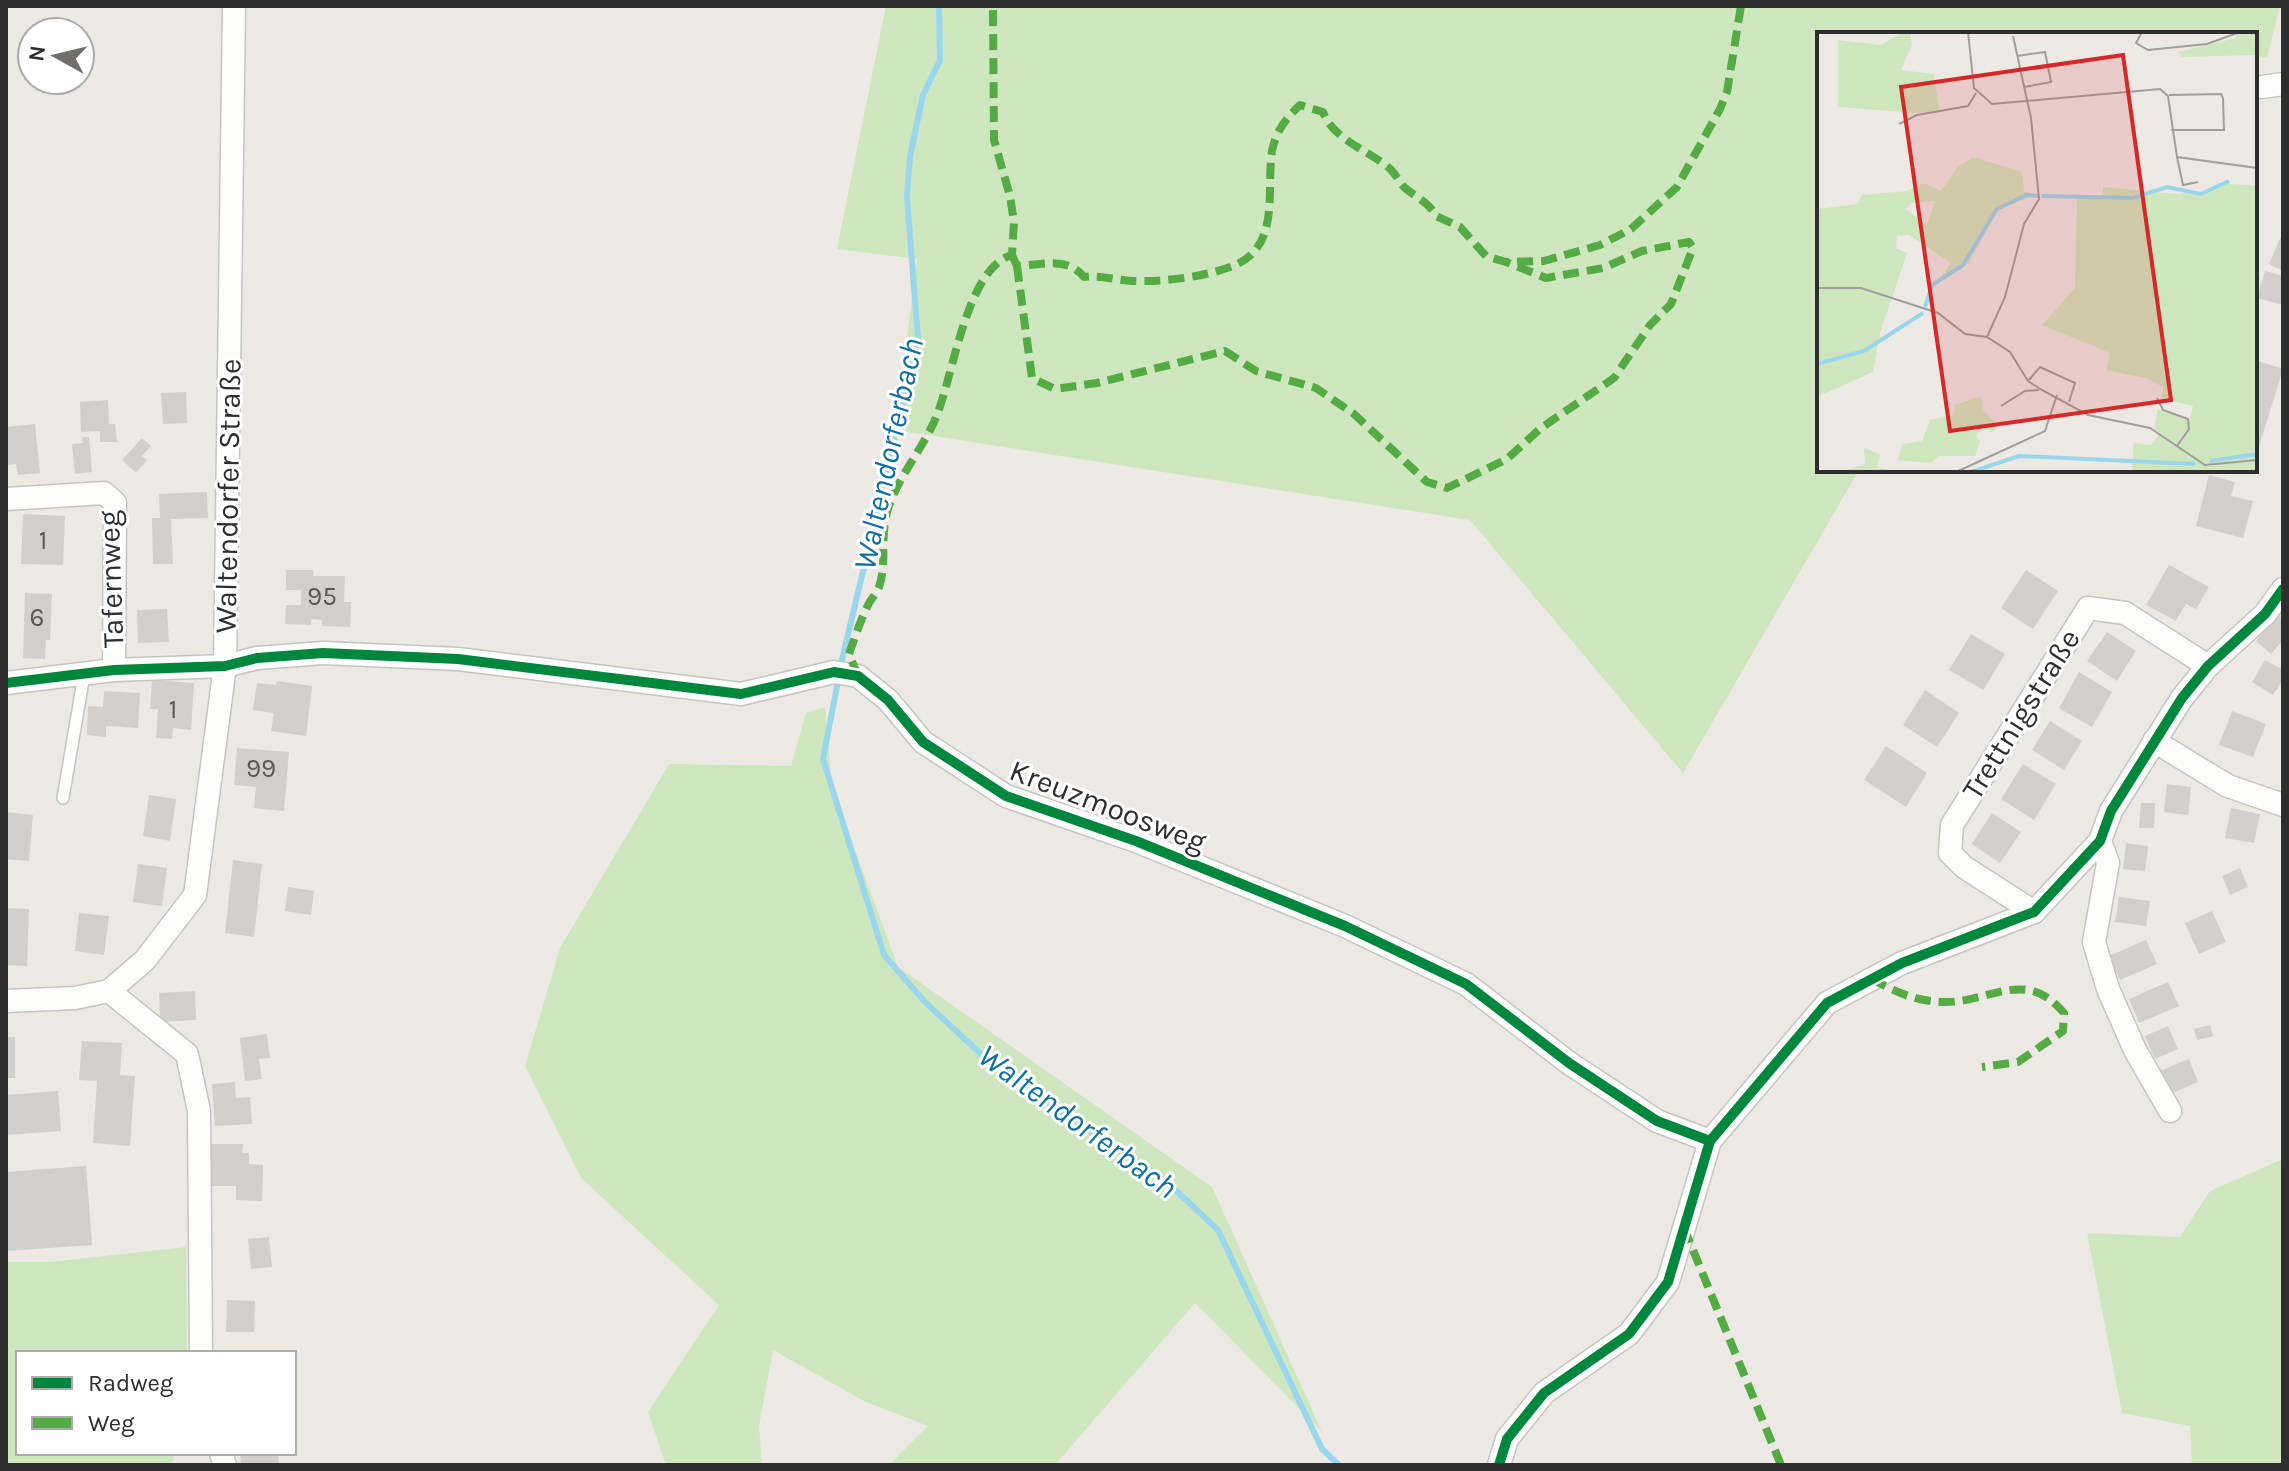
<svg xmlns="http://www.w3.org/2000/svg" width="2289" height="1471" font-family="Karla,sans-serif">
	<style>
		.green { fill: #cee6be }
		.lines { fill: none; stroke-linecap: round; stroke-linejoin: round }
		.stream { stroke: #99d6ec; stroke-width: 6 }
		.building { fill: #d1cecb }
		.lane-casing { stroke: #c5c4c5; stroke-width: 14 }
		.street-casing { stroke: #c5c4c5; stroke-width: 25 }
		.lane { stroke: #fcfcfb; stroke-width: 11 }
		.street { stroke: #fcfcfb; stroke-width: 22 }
		.quiet { stroke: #54ab44; stroke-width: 8; stroke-dasharray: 16 8; stroke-linecap: butt }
		.cycleway-casing { stroke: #fff; stroke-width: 15 }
		.cycleway { stroke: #00873e; stroke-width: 10 }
		.labels { text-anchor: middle; stroke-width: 6; stroke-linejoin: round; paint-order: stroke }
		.number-label { font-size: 26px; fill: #585857 }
		.street-label { font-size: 30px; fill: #2e2e2e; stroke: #fff }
		.water-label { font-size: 32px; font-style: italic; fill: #0d6fa3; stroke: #fff }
		.inset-river { fill: none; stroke: #99d6ec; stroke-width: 4 }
		.inset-road { fill: none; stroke: #a09e9b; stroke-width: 2 }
		.view { fill: #d62828; fill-opacity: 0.15; stroke: #d62828; stroke-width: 4 }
		.inset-edge { fill: none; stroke: #2e2e2e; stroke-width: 4 }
	</style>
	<rect width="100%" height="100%" fill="#ece8e4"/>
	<g class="green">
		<path d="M886,6H2280L2267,58L2255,55V34H1819V470H1859L1683,773L1470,520L895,430L917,259L837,249Z"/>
		<path d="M825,707L832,787L898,967L1212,1187L1322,1432L1195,1303L1055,1465H889L928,1426L864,1401L773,1350L759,1426L762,1465H666L648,1412L719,1305L581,1178L525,1066L560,948L669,764L791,766L806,713Z"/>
		<path d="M2283,1159V1465H2192L2190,1426L2122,1413L2087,1233L2180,1237L2210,1191Z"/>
		<path d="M186,1247L187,1353H18V1453H175L172,1465H6V1262H50Z"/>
	</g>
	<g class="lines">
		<g class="stream">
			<path d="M841,664L918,339L907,197L910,156L923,95L940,60L939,6"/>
			<path d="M838,681L823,759L884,955L925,1002L997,1069L1167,1182L1218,1230L1322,1449L1339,1465"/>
		</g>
	</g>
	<g class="building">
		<path d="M2283,232V271L2269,264Z"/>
		<path d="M2265,271L2283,276V305L2257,298Z"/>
		<path d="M2255,360L2283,369L2258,450L2255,449Z"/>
		<path d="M186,392L187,423L163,424L161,393Z"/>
		<path d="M108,400L109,424H115L117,442H100V431L81,432L80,402Z"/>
		<path d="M35,424L40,473L18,475L16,464L6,465V427Z"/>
		<path d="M82,437H89L92,472L75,474L72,444L83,443Z"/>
		<path d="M142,438L151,446L142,456L147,460L136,473L122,460Z"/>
		<path d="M2209,475L2235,482L2231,496L2253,501L2243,538L2196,526Z"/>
		<path d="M207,492L208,518L171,519L173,564H153L152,518H160L159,494Z"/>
		<path d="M23,514L65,516L63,565L21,564Z"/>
		<path d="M2169,565L2209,587L2196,609L2186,604L2176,621L2146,605Z"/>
		<path d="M286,570H313L314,576H345L344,602H351L350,627L322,626V620L311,619V625L285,624L286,605H301V590H286Z"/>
		<path d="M2026,570L2058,591L2033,629L2001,608Z"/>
		<path d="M25,593L52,594L50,640H46L45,659L23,658Z"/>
		<path d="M167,609L169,642L138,643L137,610Z"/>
		<path d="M2280,612L2283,640L2271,654L2256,641Z"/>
		<path d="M2107,632L2136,651L2117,681L2087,661Z"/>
		<path d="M1971,634L2005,654L1983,690L1949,670Z"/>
		<path d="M2265,660L2283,670V679L2273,695L2252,682Z"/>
		<path d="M2079,672L2112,692L2092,727L2059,708Z"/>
		<path d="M152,680L194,683L191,730L173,728L172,739L156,738L158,709H150Z"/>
		<path d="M277,681L312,686L306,736L271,731L274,713L253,710L257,683L276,685Z"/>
		<path d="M1925,690L1959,713L1937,747L1903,725Z"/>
		<path d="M104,691L140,693L138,728L106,726V737L87,735L88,706L103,707Z"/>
		<path d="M2232,711L2266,724L2253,757L2219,745Z"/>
		<path d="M2050,721L2082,741L2064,770L2032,750Z"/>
		<path d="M1886,746L1927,773L1906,807L1864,780Z"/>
		<path d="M237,748L289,752L284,811L254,808L256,787L234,785Z"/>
		<path d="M2023,764L2056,784L2034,820L2001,799Z"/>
		<path d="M2167,784L2191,787L2188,815L2164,812Z"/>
		<path d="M149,795L176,799L170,841L143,836Z"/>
		<path d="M2141,803H2155L2154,828H2139Z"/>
		<path d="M2231,808L2260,814L2254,843L2225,838Z"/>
		<path d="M6,812L33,815L29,861L6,859Z"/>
		<path d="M1992,813L2021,832L2000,863L1972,844Z"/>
		<path d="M2126,843L2148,846L2145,871L2123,869Z"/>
		<path d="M233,860L262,864L254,937L225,933Z"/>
		<path d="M138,864L167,868L162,906L133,902Z"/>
		<path d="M2240,868L2248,887L2230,895L2222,876Z"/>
		<path d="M288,887L314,891L311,915L285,911Z"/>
		<path d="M2119,897L2150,901L2146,926L2115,922Z"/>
		<path d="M6,908L29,909L27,966L6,965Z"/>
		<path d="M2212,911L2226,942L2199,954L2185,923Z"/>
		<path d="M79,913L109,916L104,955L75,951Z"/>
		<path d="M2146,940L2157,964L2120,980L2109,956Z"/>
		<path d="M2168,982L2179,1006L2139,1023L2129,999Z"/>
		<path d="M195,991L196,1020L160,1022L159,993Z"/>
		<path d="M2210,1025L2213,1036L2197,1040L2194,1029Z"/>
		<path d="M2168,1026L2178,1049L2155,1059L2145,1036Z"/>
		<path d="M267,1034L270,1058L259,1059L262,1079L245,1081L240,1038Z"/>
		<rect x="6" y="1037" width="9" height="41"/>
		<path d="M82,1041L122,1043L120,1075L135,1076L130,1146L93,1143L97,1081L79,1080Z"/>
		<path d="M2189,1059L2198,1082L2170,1094L2160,1071Z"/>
		<path d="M235,1082L236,1098L250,1097L252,1124L215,1126L212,1084Z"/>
		<path d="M58,1091L61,1131L6,1135V1095Z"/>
		<path d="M209,1144H243L242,1153H249V1164L263,1165L262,1201L236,1200V1186H208Z"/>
		<path d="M86,1166L92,1245L6,1251V1172Z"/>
		<path d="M269,1237L272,1267L251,1269L248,1239Z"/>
		<path d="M227,1300L255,1301L254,1332H226Z"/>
		<path d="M240,1453H278L279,1465H241Z"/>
	</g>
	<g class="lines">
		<g class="lane-casing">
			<path id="lane" d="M63,798L84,675"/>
		</g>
		<g class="street-casing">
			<g id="street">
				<path d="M2262,87L2283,84"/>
				<path d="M6,499L104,493L115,503L114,670"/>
				<path d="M6,683L114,670L225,666L257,658L323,653L458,659L741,694L834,672L858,676L888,700L923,742L1006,796L1136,841L1345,926L1466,984L1569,1063L1657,1121L1710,1141"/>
				<path d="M2154,741L2228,786L2283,805"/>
				<path d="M2100,841L2108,863L2094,942L2108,989L2135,1050L2170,1111"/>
				<path d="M2034,912L1964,867L1950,853L1952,825L2088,608L2125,613L2208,666"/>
				<path d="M109,991L187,1054L199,1111L201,1353"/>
				<path d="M6,1001L75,998L109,991L145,960L195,895L225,666L234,6"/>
				<path d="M221,1453L225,1465"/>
				<path d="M1499,1465L1507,1439L1544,1393L1629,1334L1668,1282L1710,1141L1827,1003L1902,963L2034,912L2100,841L2111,811L2182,698L2208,666L2265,614L2283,589"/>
			</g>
		</g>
		<use href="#lane" class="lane"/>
		<use href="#street" class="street"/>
		<g class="quiet">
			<path d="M1012,255L1017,266C1041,265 1067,256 1084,277C1102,275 1115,280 1132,281C1162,282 1207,277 1235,265C1281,246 1266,189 1272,151C1276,131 1286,118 1300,105L1323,112C1333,139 1367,150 1388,167C1395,172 1398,181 1404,187C1415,197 1429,202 1436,216L1460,227L1486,256L1506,262L1544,261L1600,245L1631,229L1677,187L1720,109L1727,92L1741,6"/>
			<path d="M1017,266L1032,378L1055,389L1097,383L1225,351L1256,371L1316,388L1354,414L1427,482L1447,488L1507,459L1541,428L1614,378L1650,325L1671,304L1693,248L1689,242L1642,251L1603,268L1546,278L1506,262"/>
			<path d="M858,676L849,654C855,637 861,619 869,603C872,598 877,593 879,587C888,561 878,535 890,503C901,474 921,450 934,422C953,382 965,268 1012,255L1014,222L1010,196L994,140L993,6"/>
			<path d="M1871,979C1895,991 1914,1001 1942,1002C1989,1004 2025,966 2064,1013L2063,1031L2018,1062L1982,1067"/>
			<path d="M1684,1228L1781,1465"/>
		</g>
		<g class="cycleway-casing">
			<g id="cycleway">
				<path d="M6,683L114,670L225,666L257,658L323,653L458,659L741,694L834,672L858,676L888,700L923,742L1006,796L1136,841L1345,926L1466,984L1569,1063L1657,1121L1710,1141"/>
				<path d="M1499,1465L1507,1439L1544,1393L1629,1334L1668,1282L1710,1141L1827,1003L1902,963L2034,912L2100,841L2111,811L2182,698L2208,666L2265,614L2283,589"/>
			</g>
		</g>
		<use href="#cycleway" class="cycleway"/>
	</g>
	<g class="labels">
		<g class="number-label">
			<text x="43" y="549">1</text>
			<text x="322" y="605">95</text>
			<text x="37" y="626">6</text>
			<text x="173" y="718">1</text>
			<text x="261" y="777">99</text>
		</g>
		<g class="street-label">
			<text transform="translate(228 496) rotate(-89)" y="10">Waltendorfer Straße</text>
			<text transform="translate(111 579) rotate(-92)" y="10">Tafernweg</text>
			<text transform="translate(2021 714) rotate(-58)" y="10">Trettnigstraße</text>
			<text transform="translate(1108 806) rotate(21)" y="10">Kreuzmoosweg</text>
		</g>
		<g class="water-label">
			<text transform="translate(888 454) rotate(-78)" y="11">Waltendorferbach</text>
			<text transform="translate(1078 1121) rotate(36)" y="11">Waltendorferbach</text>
		</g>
	</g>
	<g transform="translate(1817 32)">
		<rect width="440" height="440" fill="#ece8e4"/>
		<path d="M86,0H93L95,13L84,38L117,42L122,78L99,81L21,75V8L64,13ZM420,0H440V23L365,25L361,20L419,6ZM156,125L205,140L207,159L217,163L179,179L152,231L118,253L134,231L92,203L80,204L79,216L90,221L63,301L56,340L0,365V177L40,172L45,163L90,159L107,151L124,159L140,136ZM118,169L110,193L89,177L94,171ZM404,151L440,154V440H315L317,411L334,413L343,401L337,396L341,377L373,388L376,374L345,366L346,355L328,346L289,338L293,321L225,293L258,256L260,167H286V155L360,162L385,160ZM164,364L166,378L180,393L176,401L166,396L159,403L163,410L158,424H122L113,431L81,428L85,412L105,409L113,388L137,383L138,373ZM47,416L63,422L60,435L82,440H23L48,432Z" fill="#cee6be" fill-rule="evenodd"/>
		<path class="inset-river" d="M225,164L316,166L350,155L384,162L412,149M108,275L115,253L146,233L180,177L209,163L221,164M0,332L47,319L106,281M393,429L440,422M154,440L202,424L378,432"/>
		<path class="inset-road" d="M151,0L157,56L175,72L343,57L351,64L360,125L440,136M325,0L319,11L331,18L390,12L423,0M200,24L228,20L234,50L207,55M352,63L404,62L406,66L407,98H354M82,92L100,83L151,74L159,61M360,125L366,153L381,150M0,256H44L121,281L148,302L170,305L193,320L211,349L223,357L271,383L333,396L388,433L440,428M170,305L188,265L207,192L222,167L214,86L196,4M212,348L223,335L258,351L252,370M340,366L346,378L371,387L372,397L360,414M184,374L208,359L222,358M139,440L228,399L240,363"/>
		<path class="view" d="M306,23L354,368L133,399L84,55Z"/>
		<rect width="440" height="440" class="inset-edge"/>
	</g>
	<rect width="2289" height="1471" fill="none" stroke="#2e2e2e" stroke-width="16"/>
	<rect x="16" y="1351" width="280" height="104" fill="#ffffff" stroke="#ababab" stroke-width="2"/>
	<rect x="32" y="1377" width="40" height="12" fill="#00873e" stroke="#ababab" stroke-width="2"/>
	<text x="88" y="1391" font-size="24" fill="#2e2e2e">Radweg</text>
	<rect x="32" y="1417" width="40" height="12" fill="#54ab44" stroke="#ababab" stroke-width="2"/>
	<text x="88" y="1431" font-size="24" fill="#2e2e2e">Weg</text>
	<g transform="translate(56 56) rotate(278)"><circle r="38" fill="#ffffff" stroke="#ababab" stroke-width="2"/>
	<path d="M0-6L14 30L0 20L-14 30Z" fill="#706f6e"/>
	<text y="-12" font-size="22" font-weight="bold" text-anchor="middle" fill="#2e2e2e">N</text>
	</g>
</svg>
